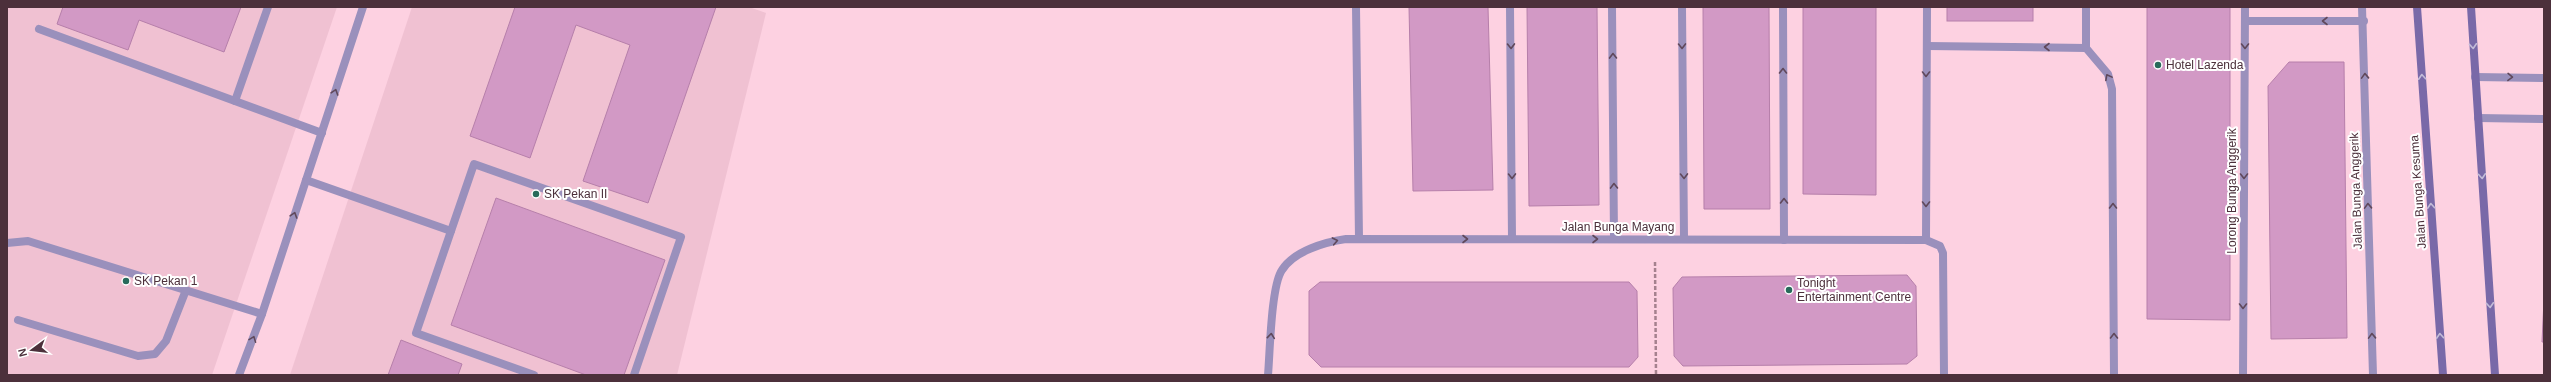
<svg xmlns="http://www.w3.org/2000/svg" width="2551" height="382" font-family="Arial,sans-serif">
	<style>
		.built { fill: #f0c1d2 }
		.building { fill: #d299c5; stroke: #b67faa }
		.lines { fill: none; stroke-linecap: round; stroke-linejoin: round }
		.path { stroke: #a5818e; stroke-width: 2.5; stroke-dasharray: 4 2; stroke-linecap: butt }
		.lane { stroke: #9a90bc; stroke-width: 8 }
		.street { stroke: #9a90bc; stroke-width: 8 }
		.secondary { stroke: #7969a8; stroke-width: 8 }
		.oneway { stroke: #60485b }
		.oneway2 { stroke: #c3bcd8 }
		.poi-dot { fill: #286a5b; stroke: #fff; stroke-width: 1.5 }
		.labels { text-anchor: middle; stroke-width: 4; stroke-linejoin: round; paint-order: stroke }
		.poi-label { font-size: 12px; fill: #4c303b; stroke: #fff; text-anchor: start }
		.street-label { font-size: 12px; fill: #4c303b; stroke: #fff }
	</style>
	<rect width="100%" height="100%" fill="#fdd1e1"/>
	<g class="built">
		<path d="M7,7H337L212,375H7Z"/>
		<path d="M412,7H749L766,13L677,375H290Z"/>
	</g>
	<g class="building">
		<path d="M63,7H241L224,52L139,20L128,50L57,24Z"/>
		<path d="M515,7H716L648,203L583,181L630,45L576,25L530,158L470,136Z"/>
		<path d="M1409,7H1488L1493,190L1413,191Z"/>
		<path d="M1527,7H1597L1599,205L1529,206Z"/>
		<path d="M1703,7H1769L1770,209H1704Z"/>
		<path d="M1803,7H1876V195L1803,194Z"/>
		<rect x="1947" y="7" width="86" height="14"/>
		<path d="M2147,7H2230V320L2147,319Z"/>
		<path d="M2289,62H2344L2347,338L2271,339L2268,86Z"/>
		<path d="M496,198L665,260L624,375H586L451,325Z"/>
		<path d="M1907,275L1916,286L1917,356L1907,364L1683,366L1674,356L1673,288L1682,277Z"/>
		<path d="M1320,282H1629L1637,291L1638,357L1629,367H1321L1309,355V291Z"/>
		<path d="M2544,300V342H2542Z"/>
		<path d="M401,340L462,364L458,375H388Z"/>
	</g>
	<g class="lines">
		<path class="path" d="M1655,262L1656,375"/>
		<g class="lane">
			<path d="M1510,7L1512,239"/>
			<path d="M1783,7L1784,240"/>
			<path d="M2245,21H2364"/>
			<path d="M39,29L322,133"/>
			<path d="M1927,46L2086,48"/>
			<path d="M2475,77L2544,78"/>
			<path d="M235,101L268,7"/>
			<path d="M2478,118L2544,119"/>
			<path d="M306,180L451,231"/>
			<path d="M7,243L28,241L262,314"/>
			<path d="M18,320L138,356L155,354L166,341L186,290"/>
			<path d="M534,375L416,333L474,164L681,237L634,375"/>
			<path d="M2243,375L2245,7"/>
		</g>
		<g class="street">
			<path d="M1356,7L1359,239"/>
			<path d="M1612,7L1614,239"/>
			<path d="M1682,7L1684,239"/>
			<path d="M2086,7V48L2108,74L2112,89L2114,375"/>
			<path d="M2362,7L2373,375"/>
			<path d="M1926,240L1927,7"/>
			<path d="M239,375L262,314L363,7"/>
			<path d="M1268,375C1270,352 1271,286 1282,270C1294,251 1325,242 1346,239L1926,240L1940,246L1943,253L1944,375"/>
		</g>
		<g class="secondary">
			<path d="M2417,7L2443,375"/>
			<path d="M2471,7L2495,375"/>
		</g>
	</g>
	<defs><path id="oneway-chevron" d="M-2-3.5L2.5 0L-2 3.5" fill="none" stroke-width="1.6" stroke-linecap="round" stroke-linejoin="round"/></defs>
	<g class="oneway">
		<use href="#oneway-chevron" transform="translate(2325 21) rotate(-180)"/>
		<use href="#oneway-chevron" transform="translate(1511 46) rotate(89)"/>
		<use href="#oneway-chevron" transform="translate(1682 46) rotate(89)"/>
		<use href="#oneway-chevron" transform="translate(2245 46) rotate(90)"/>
		<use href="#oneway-chevron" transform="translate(2047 47) rotate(-180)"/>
		<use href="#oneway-chevron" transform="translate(1613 56) rotate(-91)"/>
		<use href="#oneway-chevron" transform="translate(1783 71) rotate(-90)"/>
		<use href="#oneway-chevron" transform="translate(1926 74) rotate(90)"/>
		<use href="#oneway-chevron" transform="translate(2365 76) rotate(-92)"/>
		<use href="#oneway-chevron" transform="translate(2108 77) rotate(-118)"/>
		<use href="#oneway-chevron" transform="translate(2510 77) rotate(1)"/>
		<use href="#oneway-chevron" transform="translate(335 92) rotate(-72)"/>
		<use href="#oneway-chevron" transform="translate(1512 176) rotate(89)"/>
		<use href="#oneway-chevron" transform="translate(1684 176) rotate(89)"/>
		<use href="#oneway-chevron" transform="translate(2244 176) rotate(90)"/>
		<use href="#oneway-chevron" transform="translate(1614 186) rotate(-91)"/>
		<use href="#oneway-chevron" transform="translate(1784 201) rotate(-90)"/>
		<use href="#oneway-chevron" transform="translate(1926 204) rotate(90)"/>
		<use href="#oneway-chevron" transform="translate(2113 206) rotate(-90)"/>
		<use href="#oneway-chevron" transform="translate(2368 206) rotate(-92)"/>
		<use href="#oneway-chevron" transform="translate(294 215) rotate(-72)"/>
		<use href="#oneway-chevron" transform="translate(1465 239)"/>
		<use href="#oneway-chevron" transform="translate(1595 239)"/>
		<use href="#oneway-chevron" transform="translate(1335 241) rotate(-11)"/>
		<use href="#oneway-chevron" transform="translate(2243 306) rotate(90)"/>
		<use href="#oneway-chevron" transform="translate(1271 336) rotate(-84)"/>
		<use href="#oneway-chevron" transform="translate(2114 336) rotate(-90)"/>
		<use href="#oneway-chevron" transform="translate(2372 336) rotate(-92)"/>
		<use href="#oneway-chevron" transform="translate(253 339) rotate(-69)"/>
	</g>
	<g class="oneway2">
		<use href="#oneway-chevron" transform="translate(2473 46) rotate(86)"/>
		<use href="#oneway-chevron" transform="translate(2422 77) rotate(-94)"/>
		<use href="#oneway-chevron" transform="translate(2482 176) rotate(86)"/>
		<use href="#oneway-chevron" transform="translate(2431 206) rotate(-94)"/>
		<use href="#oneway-chevron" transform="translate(2490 305) rotate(86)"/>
		<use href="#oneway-chevron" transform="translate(2440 336) rotate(-94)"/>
	</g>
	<g class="poi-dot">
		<circle cx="2158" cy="65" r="4"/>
		<circle cx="536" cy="194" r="4"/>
		<circle cx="126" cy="281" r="4"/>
		<circle cx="1789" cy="290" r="4"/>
	</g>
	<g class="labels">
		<g class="poi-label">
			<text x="2166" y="69">Hotel Lazenda</text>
			<text x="544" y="198">SK Pekan II</text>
			<text x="134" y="285">SK Pekan 1</text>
			<text x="1797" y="287">Tonight<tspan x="1797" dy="14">Entertainment Centre</tspan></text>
		</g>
		<g class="street-label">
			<text transform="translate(2232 191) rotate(-90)" y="4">Lorong Bunga Anggerik</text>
			<text transform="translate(2356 191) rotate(-92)" y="4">Jalan Bunga Anggerik</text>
			<text transform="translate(2418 192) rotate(-94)" y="4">Jalan Bunga Kesuma</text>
			<text x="1618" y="231">Jalan Bunga Mayang</text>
		</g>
	</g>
	<rect width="2551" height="382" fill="none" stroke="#4c303b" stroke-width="16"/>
	<g transform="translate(32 350) rotate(255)" stroke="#ffffff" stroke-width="3" paint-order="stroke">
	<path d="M0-3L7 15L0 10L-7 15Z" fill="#4c303b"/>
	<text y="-6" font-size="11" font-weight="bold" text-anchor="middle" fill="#4c303b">N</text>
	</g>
</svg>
